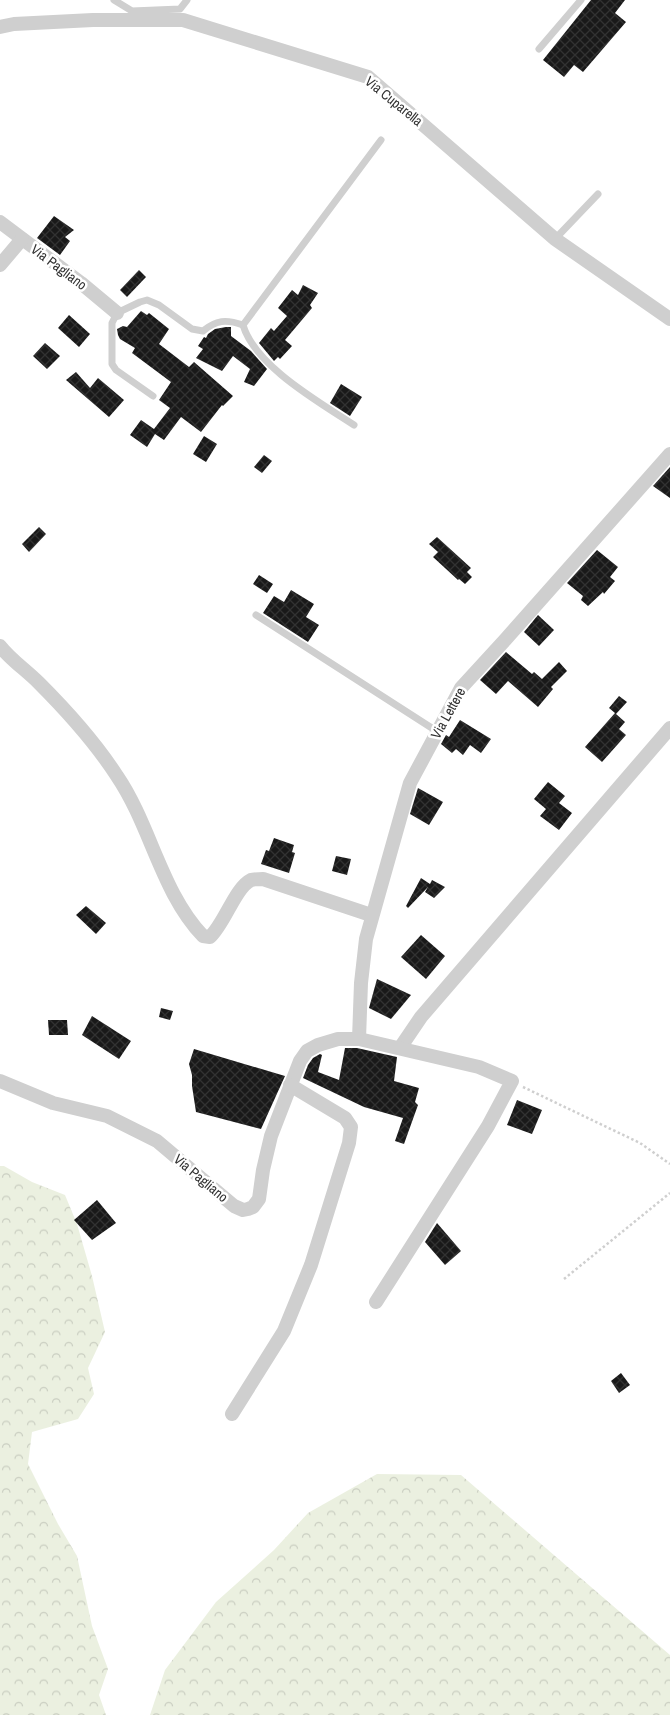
<svg xmlns="http://www.w3.org/2000/svg" width="670" height="1715" font-family="'Archivo Narrow',sans-serif">
	<style>
		.forest { fill: url(#forest-crowns) }
		.building { fill: url(#building-cross-hatch) }
		.lines { fill: none; stroke-linecap: round; stroke-linejoin: round }
		.path { stroke: #cfcfcf; stroke-width: 2.5; stroke-dasharray: 2.5 2.5; stroke-linecap: butt }
		.lane { stroke: #cfcfcf; stroke-width: 7 }
		.street { stroke: #cfcfcf; stroke-width: 14 }
		.labels { text-anchor: middle; stroke-width: 5; stroke-linejoin: round; paint-order: stroke }
		.street-label { font-size: 14px; fill: #323232; stroke: #fff }
	</style>
	<defs>
		<pattern id="forest-crowns" width="20" height="18" patternUnits="userSpaceOnUse" patternTransform="scale(1.25)"><rect width="20" height="18" fill="#ebf0e0"/><path d="M2 6a3 3 0 1 1 6 0M12 15a3 3 0 1 1 6 0" fill="none" stroke="#cacec1"/></pattern>
		<pattern id="building-cross-hatch" width="8" height="8" patternUnits="userSpaceOnUse" patternTransform="scale(1.25)"><rect width="8" height="8" fill="#191919"/><path d="M0 0l8 8M0 8l8-8" fill="none" stroke="#323232"/></pattern>
	</defs>
	<rect width="100%" height="100%" fill="#fff"/>
	<g class="forest">
		<path d="M0,1166H4L32,1182L65,1195L77,1224L92,1276L105,1332L88,1368L94,1394L78,1419L32,1432L28,1464L58,1524L77,1556L92,1626L108,1669L99,1695L106,1715H0Z"/>
		<path d="M377,1474L461,1475L670,1655V1715H150L165,1670L216,1602L274,1550L308,1513Z"/>
	</g>
	<g class="building">
		<path d="M591,0H625L615,13L626,22L583,72L574,65L564,77L543,60Z"/>
		<path d="M54,216L74,230L65,237L70,241L60,255L37,238Z"/>
		<path d="M139,270L146,277L127,297L120,290Z"/>
		<path d="M303,285L318,293L310,305L312,308L285,340L292,346L280,359L278,357L274,361L259,343L271,328L274,331L287,316L278,308L292,290L298,295Z"/>
		<path d="M141,311L147,315L149,313L169,329L159,344L189,367L194,362L233,396L223,406L222,405L201,432L181,417L164,440L155,434L147,447L130,435L141,420L154,429L170,408L159,400L171,382L132,353L135,348L120,339L118,335L117,329L123,326L127,327Z"/>
		<path d="M69,315L90,334L79,347L58,328Z"/>
		<path d="M226,327H231V336L251,351L267,369L254,386L244,382L250,369L233,356L222,371L196,358L203,349L198,346L204,337L206,338L208,334L215,329Z"/>
		<path d="M45,343L60,356L47,369L33,356Z"/>
		<path d="M76,372L90,388L98,378L124,400L109,417L66,380Z"/>
		<path d="M341,384L362,397L350,416L330,403Z"/>
		<path d="M204,436L217,444L206,462L193,454Z"/>
		<path d="M264,455L272,461L262,473L254,467Z"/>
		<path d="M670,467V498L653,486Z"/>
		<path d="M39,527L46,534L29,552L22,544Z"/>
		<path d="M437,537L471,568L467,572L472,577L465,584L459,579L458,580L433,557L438,552L429,544Z"/>
		<path d="M597,550L618,567L610,577L615,581L604,594L603,592L588,606L581,600L583,596L567,583Z"/>
		<path d="M259,575L273,584L267,593L253,584Z"/>
		<path d="M291,590L314,604L306,617L319,625L308,642L263,613L274,596L284,602Z"/>
		<path d="M538,615L554,630L539,646L524,632Z"/>
		<path d="M506,652L532,674L534,672L542,679L559,662L567,671L551,687L553,689L538,707L508,681L496,694L480,680Z"/>
		<path d="M619,696L627,702L616,714L625,722L619,729L626,735L602,762L585,747L615,713L609,708Z"/>
		<path d="M460,720L491,739L481,753L470,745L463,755L456,749L452,753L441,744L446,735L449,737Z"/>
		<path d="M548,782L565,796L559,803L572,813L559,830L540,816L546,809L534,799Z"/>
		<path d="M418,788L443,802L429,825L410,814Z"/>
		<path d="M274,838L294,845L292,852L295,853L289,873L261,864L266,850L269,851Z"/>
		<path d="M336,856L351,859L347,875L332,871Z"/>
		<path d="M421,878L430,884L432,880L445,887L434,898L425,892L428,887L408,908L406,906Z"/>
		<path d="M86,906L106,923L96,934L76,915Z"/>
		<path d="M421,935L445,956L426,979L401,957Z"/>
		<path d="M377,979L411,995L391,1019L369,1008Z"/>
		<path d="M161,1008L173,1011L170,1020L159,1017Z"/>
		<path d="M92,1016L131,1041L119,1059L82,1035Z"/>
		<path d="M48,1020H67L68,1035H49Z"/>
		<path d="M345,1048H357L397,1057L394,1081L419,1088L415,1102L418,1105L404,1144L395,1141L403,1118L364,1107L303,1078L308,1065L313,1058L320,1054L322,1055L318,1072L339,1080Z"/>
		<path d="M194,1049L285,1076L261,1129L196,1112L192,1086V1075L189,1064Z"/>
		<path d="M517,1100L542,1110L532,1134L507,1125Z"/>
		<path d="M97,1200L116,1223L92,1240L74,1220Z"/>
		<path d="M437,1223L461,1251L445,1265L425,1242Z"/>
		<path d="M621,1373L630,1385L619,1393L611,1381Z"/>
	</g>
	<g class="lines">
		<g class="path">
			<path d="M523,1087L640,1143L670,1164"/>
			<path d="M564,1279L670,1193"/>
		</g>
		<g class="lane">
			<path d="M114,0L132,11L180,9L187,0"/>
			<path d="M539,49L581,0"/>
			<path d="M555,239L598,194"/>
			<path d="M243,325C255,366 319,402 354,425"/>
			<path d="M153,396L116,370L112,364V323L117,313L140,302L147,300L159,305L192,329L203,331C216,320 226,319 243,325L381,140"/>
			<path d="M256,615L438,732"/>
		</g>
		<g class="street">
			<path d="M0,27L14,24L93,20H183L368,77L555,239L670,319"/>
			<path d="M0,222L81,283L117,313"/>
			<path d="M0,265L22,239"/>
			<path d="M0,646C11,660 26,670 39,683C67,711 95,742 117,776C151,826 161,892 203,936L210,937C225,923 235,888 251,880C254,879 259,879 263,879L371,915"/>
			<path d="M359,1039L361,983L366,939L410,783L461,688L505,640L670,454"/>
			<path d="M400,1048L421,1017L670,728"/>
			<path d="M0,1081L53,1103L107,1116L157,1141L234,1206L243,1210L248,1209L253,1207L259,1199L263,1170L271,1136L300,1061L307,1051L318,1045L338,1039H359L479,1067L512,1081L488,1126L376,1302"/>
			<path d="M232,1414L284,1331L311,1265L349,1143L351,1127L345,1118L290,1085"/>
		</g>
	</g>
	<g class="labels">
		<g class="street-label">
			<text transform="translate(394 101) rotate(39)" y="5">Via Cuparella</text>
			<text transform="translate(59 267) rotate(37)" y="5">Via Pagliano</text>
			<text transform="translate(448 713) rotate(-61)" y="5">Via Lettere</text>
			<text transform="translate(201 1178) rotate(40)" y="5">Via Pagliano</text>
		</g>
	</g>
</svg>
